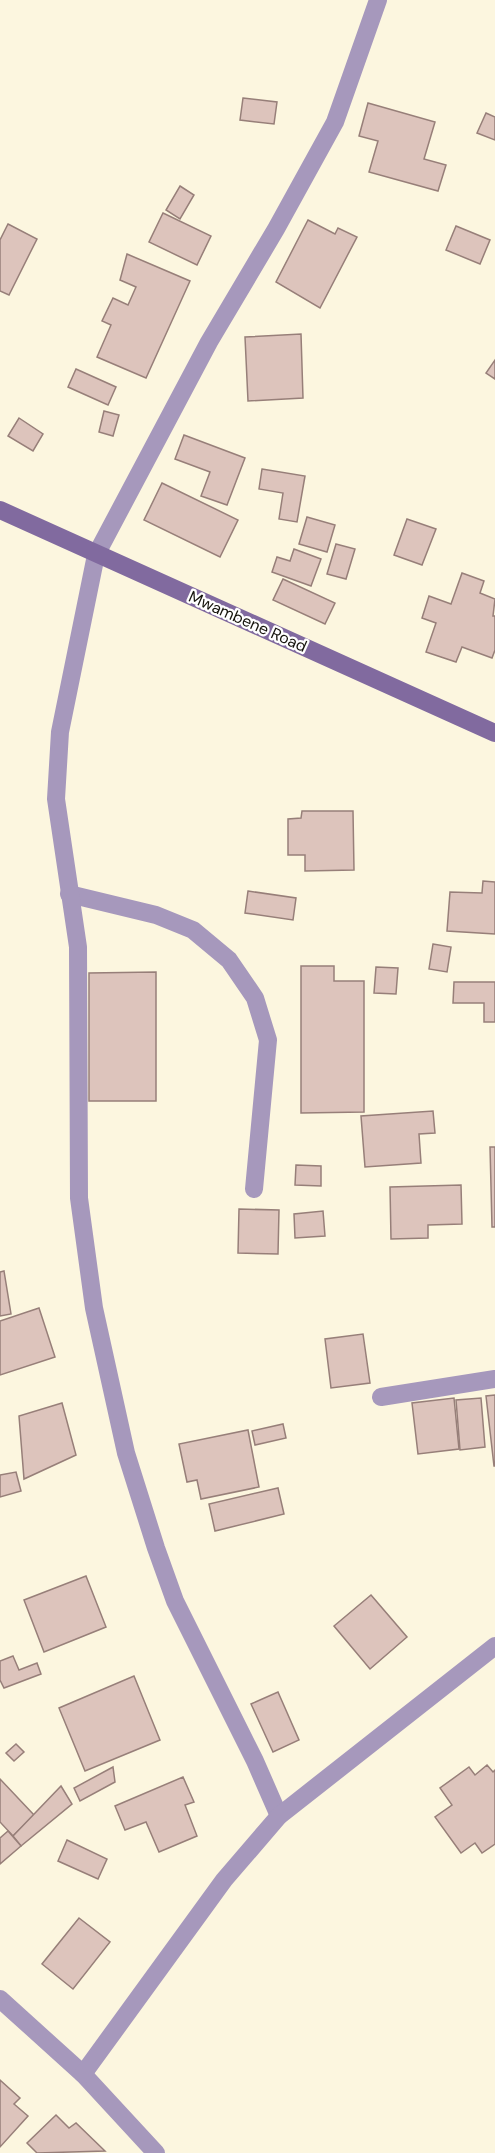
<svg xmlns="http://www.w3.org/2000/svg" width="495" height="2153" font-family="'DM Sans',sans-serif">
	<style>
		.building { fill: #ddc4bc; stroke: #977f79; stroke-width: 1.5 }
		.lines { fill: none; stroke-linecap: round; stroke-linejoin: round }
		.street { stroke: #a698bc; stroke-width: 18 }
		.secondary { stroke: #816a9f; stroke-width: 18 }
		.labels { text-anchor: middle; stroke-width: 4.5; stroke-linejoin: round; paint-order: stroke }
		.street-label { font-size: 16px; fill: #15130b; stroke: #fff }
	</style>
	<rect width="100%" height="100%" fill="#fcf6df"/>
	<g class="building">
		<path d="M243,98L277,102L274,124L240,120Z"/>
		<path d="M368,103L435,122L424,159L446,165L438,191L369,172L378,141L359,136Z"/>
		<path d="M486,113L495,117V140L477,133Z"/>
		<path d="M180,186L194,195L180,219L166,210Z"/>
		<path d="M163,213L211,236L197,265L149,242Z"/>
		<path d="M308,220L335,234L338,228L357,237L320,308L276,282Z"/>
		<path d="M8,224L37,239L9,295L0,291V240Z"/>
		<path d="M456,226L490,240L480,264L446,250Z"/>
		<path d="M127,254L190,281L146,378L97,357L111,325L102,321L113,298L128,305L136,287L120,280Z"/>
		<path d="M301,334L303,398L248,401L245,337Z"/>
		<path d="M495,360V379L486,373Z"/>
		<path d="M76,369L116,387L108,405L68,387Z"/>
		<path d="M104,411L119,415L113,436L99,432Z"/>
		<path d="M19,418L43,434L33,451L8,436Z"/>
		<path d="M184,435L245,458L227,505L201,496L210,472L175,459Z"/>
		<path d="M262,469L305,476L297,522L279,519L283,493L259,489Z"/>
		<path d="M162,483L238,520L220,557L144,520Z"/>
		<path d="M307,517L335,525L327,552L299,544Z"/>
		<path d="M407,519L436,529L422,565L394,555Z"/>
		<path d="M336,544L355,549L346,579L327,574Z"/>
		<path d="M294,549L321,559L311,586L272,572L277,557L290,561Z"/>
		<path d="M462,573L484,581L480,593L495,599L493,616H495V650L492,658L462,647L456,662L426,652L436,623L422,618L429,596L451,604Z"/>
		<path d="M283,579L335,603L325,624L273,600Z"/>
		<path d="M302,811H353L354,870L305,871V855H288V819L301,818Z"/>
		<path d="M483,881L495,882V934L447,931L450,892L482,893Z"/>
		<path d="M248,891L296,898L293,920L245,913Z"/>
		<path d="M433,944L451,947L447,972L429,969Z"/>
		<path d="M301,966H334V981H364V1112L301,1113Z"/>
		<path d="M376,967L398,968L396,994L374,993Z"/>
		<path d="M156,972V1101H89V973Z"/>
		<path d="M454,982H495V1022H484V1003H453Z"/>
		<path d="M433,1111L435,1133L419,1134L421,1163L365,1167L361,1116Z"/>
		<path d="M490,1147H495V1227H492Z"/>
		<path d="M296,1165L321,1166V1186L295,1185Z"/>
		<path d="M461,1185L462,1224L428,1225V1238L391,1239L390,1187Z"/>
		<path d="M239,1209L279,1210L278,1254L238,1253Z"/>
		<path d="M323,1211L325,1236L295,1238L294,1214Z"/>
		<path d="M4,1271L11,1314L0,1316V1272Z"/>
		<path d="M39,1308L55,1357L0,1375V1321Z"/>
		<path d="M363,1334L370,1383L331,1388L325,1339Z"/>
		<path d="M495,1395V1466H494L486,1396Z"/>
		<path d="M454,1398L459,1449L418,1454L412,1403Z"/>
		<path d="M481,1398L485,1447L460,1450L456,1400Z"/>
		<path d="M62,1403L76,1455L24,1479L19,1416Z"/>
		<path d="M283,1424L286,1438L255,1445L252,1431Z"/>
		<path d="M248,1430L259,1487L201,1499L197,1480L187,1482L179,1444Z"/>
		<path d="M16,1472L21,1491L0,1497V1475Z"/>
		<path d="M278,1488L284,1514L215,1531L209,1504Z"/>
		<path d="M86,1576L106,1627L44,1652L24,1600Z"/>
		<path d="M371,1595L407,1637L370,1669L334,1626Z"/>
		<path d="M13,1656L19,1670L37,1663L41,1674L4,1688L0,1680V1661Z"/>
		<path d="M134,1676L160,1740L85,1771L59,1708Z"/>
		<path d="M278,1692L299,1740L273,1752L251,1704Z"/>
		<path d="M16,1744L24,1752L14,1761L6,1753Z"/>
		<path d="M487,1765L493,1772L495,1770V1844L482,1853L475,1843L461,1853L435,1817L452,1805L440,1788L469,1767L475,1775Z"/>
		<path d="M113,1767L115,1782L80,1801L74,1788Z"/>
		<path d="M183,1777L194,1802L185,1805L197,1836L159,1852L146,1822L125,1830L115,1806Z"/>
		<path d="M0,1779L34,1815L13,1836L0,1822Z"/>
		<path d="M61,1786L72,1804L21,1846L13,1836Z"/>
		<path d="M8,1831L21,1846L0,1864V1838Z"/>
		<path d="M67,1840L107,1859L98,1879L58,1861Z"/>
		<path d="M79,1918L110,1942L73,1989L42,1964Z"/>
		<path d="M0,2080L20,2098L14,2104L28,2116L0,2147Z"/>
		<path d="M56,2115L69,2128L76,2123L105,2151L37,2153L27,2143Z"/>
	</g>
	<g class="lines">
		<g class="street">
			<path d="M69,894L156,915L193,930L229,960L255,998L268,1040L254,1189"/>
			<path d="M381,1397L495,1379"/>
			<path d="M279,1816L255,1761L175,1601L156,1548L126,1453L94,1308L79,1198L78,947L56,799L60,732L96,555L209,342L276,229L335,122L378,0"/>
			<path d="M0,1999L83,2074L156,2153"/>
			<path d="M83,2074L224,1880L279,1816L495,1646"/>
		</g>
		<path class="secondary" d="M0,510L495,733"/>
	</g>
	<g class="labels">
		<g class="street-label">
			<text transform="translate(248 621) rotate(24)" y="6">Mwambene Road</text>
		</g>
	</g>
</svg>
